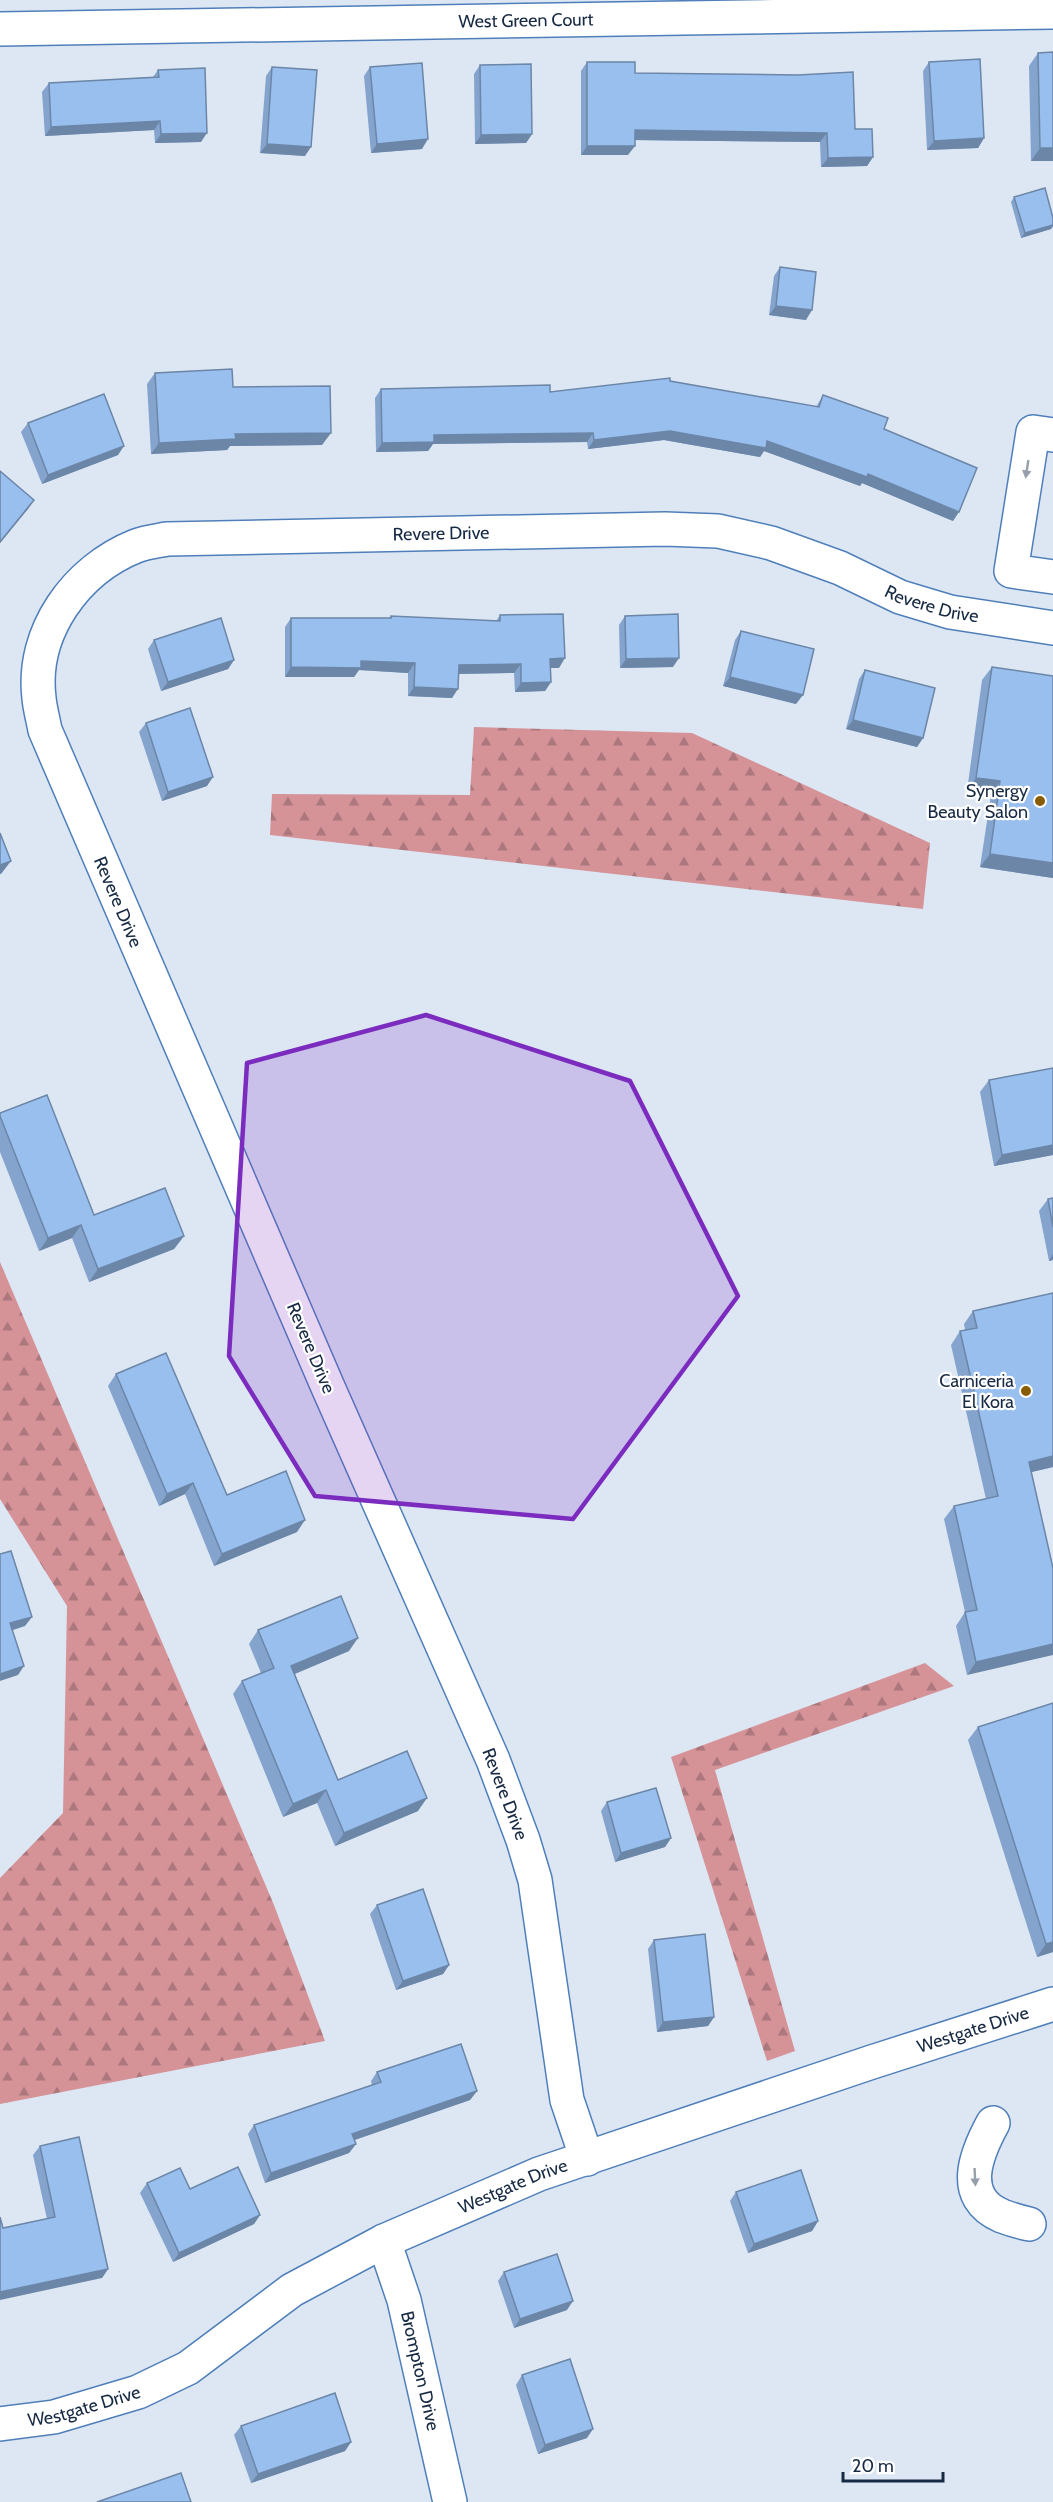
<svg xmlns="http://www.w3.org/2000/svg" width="1053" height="2502" font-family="Cabin,sans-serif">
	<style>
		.forest { fill: url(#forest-firs) }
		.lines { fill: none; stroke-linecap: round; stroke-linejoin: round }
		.minor-casing { stroke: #4f7fba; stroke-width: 36 }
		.minor { stroke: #fff; stroke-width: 33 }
		.wall { fill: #84a4ce }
		.shaded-wall { fill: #6b86a7 }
		.building { fill: #99bfef; stroke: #6b86a7; stroke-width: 1.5 }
		.oneway { fill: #979faa }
		.marked { fill: #7b2cbf; fill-opacity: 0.2; stroke: #7b2cbf; stroke-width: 4.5; stroke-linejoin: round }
		.poi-dot { fill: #8a5c00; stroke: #fff; stroke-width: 2 }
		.labels { text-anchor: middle; stroke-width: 4.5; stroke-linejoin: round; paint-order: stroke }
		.street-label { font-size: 18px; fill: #172a43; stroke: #fff }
		.poi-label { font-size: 18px; fill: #172a43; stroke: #fff; text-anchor: end }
	</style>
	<defs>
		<pattern id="forest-firs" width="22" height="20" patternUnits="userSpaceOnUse" patternTransform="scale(1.5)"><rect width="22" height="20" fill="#d59398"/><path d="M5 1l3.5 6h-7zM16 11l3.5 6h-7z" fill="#ac787e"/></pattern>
	</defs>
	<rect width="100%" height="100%" fill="#dde7f4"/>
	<g class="forest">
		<path d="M474,727L692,733L930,843L923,909L270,835L272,794L470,795Z"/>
		<path d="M0,1262L274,1905L325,2041L0,2104V1878L63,1813L67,1606L0,1499Z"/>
		<path d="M925,1663L954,1686L715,1770L795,2051L767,2061L671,1757Z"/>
	</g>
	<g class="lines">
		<g class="minor-casing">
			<g id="minor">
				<path id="s1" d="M0,29L1053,12"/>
				<path d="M1053,435L1033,432L1011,571L1053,577"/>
				<path d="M993,2123C976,2154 958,2197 1002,2216C1010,2219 1020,2222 1029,2224"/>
				<path id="s2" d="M587,2159L567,2100L535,1880L523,1840L493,1760L327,1385L45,730C43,719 40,709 39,698C31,632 76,570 136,546C146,542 157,541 167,539L665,529L718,531L771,543L840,568L900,597L950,612L1053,628"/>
				<path id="s3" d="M384,2241L404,2300L450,2502"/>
				<path id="s4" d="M0,2424L54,2417L138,2392L188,2368L292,2290L384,2241L539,2174L872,2062L1053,2004"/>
			</g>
		</g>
		<use href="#minor" class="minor"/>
	</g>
	<g class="wall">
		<path d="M1053,52V161H1031L1029,66L1038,53Z"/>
		<path d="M587,62L855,129L873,157L867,166L821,167L820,142L635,140L628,155H581V71Z"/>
		<path d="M929,62L984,138L978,148L927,150L923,71Z"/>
		<path d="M480,65L532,134L526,143L475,144L474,74Z"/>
		<path d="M272,67L305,156L260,153L266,76Z"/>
		<path d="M370,67L422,149L371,153L364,76Z"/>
		<path d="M158,70L201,142L155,143L154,130L45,136L42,92L49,83L153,77Z"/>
		<path d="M1014,197L1053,218V227L1051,229L1021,238L1011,202Z"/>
		<path d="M780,267L806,320L769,315L774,276Z"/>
		<path d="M155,373L233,387L322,445L230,446L227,450L151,454L147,384Z"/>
		<path d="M670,381L816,407L823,395L884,429L953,521L862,483L860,486L764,451L760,457L664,440L588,449L587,442L433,444L428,451L376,452L375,398L381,389L550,392Z"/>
		<path d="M28,423L118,455L42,484L21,432Z"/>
		<path d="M500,615L559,668H551V682L545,691L515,692L514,673L459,674L452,698L408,696V673L359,670L354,677H285V627L291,618H389L391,616L496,621Z"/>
		<path d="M625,616L673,667L620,668L619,625Z"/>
		<path d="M741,631L796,704L723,686L735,640Z"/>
		<path d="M154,640L234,660L228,669L161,691L148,649Z"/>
		<path d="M992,667L1053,878L980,867L991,795L967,791L982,680Z"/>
		<path d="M865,670L923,738L917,747L846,729L859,679Z"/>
		<path d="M146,723L207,786L162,801L139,732Z"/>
		<path d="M1053,1068V1155L994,1166L980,1092L989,1080Z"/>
		<path d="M0,1113L94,1215L184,1236L174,1249L89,1282L72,1238L39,1251L0,1152Z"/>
		<path d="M1053,1198V1260L1049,1261L1039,1211L1048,1199Z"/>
		<path d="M1053,1293V1467L1031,1472L1053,1568L967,1675L956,1626L965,1612L944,1519L954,1506L986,1499L951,1345L960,1331L965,1330L964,1324L973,1311Z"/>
		<path d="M116,1374L227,1495L297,1532L214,1566L185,1494L159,1506L108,1386Z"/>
		<path d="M258,1630L349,1651L295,1674L338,1780L418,1811L335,1846L317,1803L283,1817L233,1694L242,1681L261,1673L249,1644Z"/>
		<path d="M978,1727L1053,1952L1037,1957L968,1740Z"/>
		<path d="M607,1802L671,1838L665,1847L615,1862L601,1811Z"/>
		<path d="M377,1905L449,1965L443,1974L396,1990L370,1914Z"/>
		<path d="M654,1940L714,2017L708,2026L657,2032L648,1949Z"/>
		<path d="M377,2072L477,2091L470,2100L354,2140L356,2144L349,2153L265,2183L248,2134L254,2125L372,2085L371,2081Z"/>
		<path d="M40,2146L108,2269L102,2278L3,2228L47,2219L33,2155Z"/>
		<path d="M147,2183L190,2189L260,2215L254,2224L173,2262L140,2193Z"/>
		<path d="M736,2192L818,2221L812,2231L748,2253L730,2201Z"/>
		<path d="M504,2272L567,2310L514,2328L498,2281Z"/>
		<path d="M522,2375L587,2438L538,2454L516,2385Z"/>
		<path d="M241,2426L351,2442L345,2451L251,2483L234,2435Z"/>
	</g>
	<g class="shaded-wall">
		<path d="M160,121L154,130L45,136L51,127Z"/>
		<path d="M635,130L827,133L820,142L628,140Z"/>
		<path d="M207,133L201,142L155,143L161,134Z"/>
		<path d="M532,134L526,143L475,144L481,135Z"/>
		<path d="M984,138L978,148L927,150L934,141Z"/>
		<path d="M428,139L422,149L371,153L377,144Z"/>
		<path d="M267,144L311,147L305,156L260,153Z"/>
		<path d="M587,146H635L628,155H581Z"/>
		<path d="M1040,148H1053V161H1031Z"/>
		<path d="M873,157L867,166L821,167L828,158Z"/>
		<path d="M1053,225L1051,229L1021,238L1025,233Z"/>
		<path d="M776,306L812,310L806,320L769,315Z"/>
		<path d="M670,431L767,441L868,474L959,512L953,521L862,483L860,486L764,451L760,457L664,440L588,449L594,440Z"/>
		<path d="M331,433L322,445L230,446L227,450L151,454L159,443L235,434Z"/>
		<path d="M593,433L587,442L433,444L428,451L376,452L382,443L434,435Z"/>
		<path d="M124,446L118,455L42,484L48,475Z"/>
		<path d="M34,500L28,509L0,543V542Z"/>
		<path d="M565,658L559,668H544L550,659Z"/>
		<path d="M679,658L673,667L620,668L626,659Z"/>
		<path d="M234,660L228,669L161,691L168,682Z"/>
		<path d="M361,661L415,663L408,673L359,670L354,677H285L291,667Z"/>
		<path d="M521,664L514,673L453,674L459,665Z"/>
		<path d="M730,677L803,695L796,704L723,686Z"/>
		<path d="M551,682L545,691L515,692L521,683Z"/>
		<path d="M414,687L458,689L452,698L408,696Z"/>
		<path d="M853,720L923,738L917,747L846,729Z"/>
		<path d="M213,777L207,786L162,801L168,792Z"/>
		<path d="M976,778L1000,781L991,795L967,791Z"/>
		<path d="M990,854L1053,863V878L980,867Z"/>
		<path d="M11,861L1,874H0V865Z"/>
		<path d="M1053,1145V1155L994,1166L1002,1155Z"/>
		<path d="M81,1225L72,1238L39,1251L48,1238Z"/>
		<path d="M184,1236L174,1249L89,1282L98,1269Z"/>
		<path d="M1053,1254V1260L1049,1261Z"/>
		<path d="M1053,1456V1467L1019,1475L1029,1462Z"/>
		<path d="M193,1483L185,1494L159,1506L167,1494Z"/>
		<path d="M305,1520L297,1532L214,1566L222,1554Z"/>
		<path d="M32,1617L25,1626L4,1633L10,1623Z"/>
		<path d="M358,1638L349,1651L282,1679L291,1666Z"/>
		<path d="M1053,1644V1655L967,1675L976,1662Z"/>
		<path d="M24,1666L18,1675L0,1681V1674Z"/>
		<path d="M326,1790L317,1803L283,1817L293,1804Z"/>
		<path d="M427,1798L418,1811L335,1846L344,1833Z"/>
		<path d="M671,1838L665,1847L615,1862L621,1853Z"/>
		<path d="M1053,1942V1952L1037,1957L1046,1944Z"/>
		<path d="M449,1965L443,1974L396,1990L403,1981Z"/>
		<path d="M714,2017L708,2026L657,2032L663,2022Z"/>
		<path d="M477,2091L470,2100L346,2143L352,2134Z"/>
		<path d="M356,2144L349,2153L265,2183L271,2173Z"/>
		<path d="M260,2215L254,2224L173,2262L179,2253Z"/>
		<path d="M818,2221L812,2231L748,2253L754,2244Z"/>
		<path d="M108,2269L102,2278L0,2300V2292Z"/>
		<path d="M573,2301L567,2310L514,2328L520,2319Z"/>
		<path d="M593,2429L587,2438L538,2454L545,2445Z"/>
		<path d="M351,2442L345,2451L251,2483L258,2474Z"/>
	</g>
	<g class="building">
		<path d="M1053,52V148H1040L1038,53Z"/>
		<path d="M980,59L984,138L934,141L929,62Z"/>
		<path d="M587,62H635V73L798,75L853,72L855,129H872L873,157L828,158L827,133L635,130V146H587Z"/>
		<path d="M422,63L428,139L377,144L370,67Z"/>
		<path d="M531,64L532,134L481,135L480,65Z"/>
		<path d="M272,67L317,70L311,147L267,144Z"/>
		<path d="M205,68L207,133L161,134L160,121L51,127L49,83L159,77L158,70Z"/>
		<path d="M1045,188L1053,218V225L1025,233L1014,197Z"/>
		<path d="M780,267L816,272L812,310L776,306Z"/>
		<path d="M232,369L233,387L330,386L331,433L235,434L236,439L159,443L155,373Z"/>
		<path d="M670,378V381L819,407L823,395L888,418L884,429L977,468L959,512L868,474L867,477L767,441L766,448L670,431L594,440L593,433L434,435V442L382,443L381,389L550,385V392Z"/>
		<path d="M104,394L124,446L48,475L28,423Z"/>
		<path d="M0,471L34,500L0,542Z"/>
		<path d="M563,614L565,658L550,659L551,682L521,683V664L459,665L458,689L414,687L415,663L361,661V668L291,667V618H391V616L500,621V615Z"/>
		<path d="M678,614L679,658L626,659L625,616Z"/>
		<path d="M221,618L234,660L168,682L154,640Z"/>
		<path d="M741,631L814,649L803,695L730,677Z"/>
		<path d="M992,667L1053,676V863L990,854L1000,781L976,778Z"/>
		<path d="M865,670L935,688L923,738L853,720Z"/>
		<path d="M190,708L213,777L168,792L146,723Z"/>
		<path d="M0,833L11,861L0,865Z"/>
		<path d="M1053,1068V1145L1002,1155L989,1080Z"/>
		<path d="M47,1095L94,1215L165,1188L184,1236L98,1269L81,1225L48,1238L0,1116V1113Z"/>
		<path d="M1053,1198V1227L1048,1199Z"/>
		<path d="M1053,1293V1456L1029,1462L1053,1568V1644L976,1662L965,1612L977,1610L954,1506L998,1496L960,1331L977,1328L973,1311Z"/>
		<path d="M166,1353L227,1495L286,1471L305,1520L222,1554L193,1483L167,1494L116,1374Z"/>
		<path d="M11,1551L32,1617L10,1623L24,1666L0,1674V1554Z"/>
		<path d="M341,1596L358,1638L291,1666L338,1780L407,1751L427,1798L344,1833L326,1790L293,1804L242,1681L274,1668L258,1630Z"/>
		<path d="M1053,1703V1942L1046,1944L978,1727Z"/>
		<path d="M656,1788L671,1838L621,1853L607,1802Z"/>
		<path d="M423,1889L449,1965L403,1981L377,1905Z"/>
		<path d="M705,1934L714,2017L663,2022L654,1940Z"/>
		<path d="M461,2044L477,2091L352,2134L356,2144L271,2173L254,2125L381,2082L377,2072Z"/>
		<path d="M79,2137L108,2269L0,2292V2217L3,2228L55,2217L40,2146Z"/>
		<path d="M238,2167L260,2215L179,2253L147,2183L180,2168L190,2189Z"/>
		<path d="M801,2170L818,2221L754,2244L736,2192Z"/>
		<path d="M557,2254L573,2301L520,2319L504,2272Z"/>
		<path d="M570,2359L593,2429L545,2445L522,2375Z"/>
		<path d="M335,2393L351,2442L258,2474L241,2426Z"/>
		<path d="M181,2473L191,2502H97Z"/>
	</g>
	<defs><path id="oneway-solid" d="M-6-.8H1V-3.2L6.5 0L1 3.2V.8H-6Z" transform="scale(1.5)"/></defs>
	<g class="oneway">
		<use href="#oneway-solid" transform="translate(1027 469) rotate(99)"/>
		<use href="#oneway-solid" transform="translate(975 2177) rotate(87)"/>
	</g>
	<path class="marked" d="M426,1015L630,1081L738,1296L573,1519L315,1496L229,1356L247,1063Z"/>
	<g class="poi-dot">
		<circle cx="1040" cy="801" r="6"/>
		<circle cx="1026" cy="1391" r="6"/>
	</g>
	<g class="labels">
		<g class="street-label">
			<text dy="6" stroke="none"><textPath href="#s1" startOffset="526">West Green Court</textPath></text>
			<text dy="6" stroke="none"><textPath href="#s2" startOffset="2067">Revere Drive</textPath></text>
			<text dy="6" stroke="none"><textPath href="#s2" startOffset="2571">Revere Drive</textPath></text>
			<text transform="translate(118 902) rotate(67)" y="6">Revere Drive</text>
			<text transform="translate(311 1348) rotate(67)" y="6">Revere Drive</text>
			<text transform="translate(505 1794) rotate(69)" y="6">Revere Drive</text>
			<text dy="6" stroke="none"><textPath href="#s4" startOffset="1058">Westgate Drive</textPath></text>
			<text dy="6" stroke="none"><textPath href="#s4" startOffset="572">Westgate Drive</textPath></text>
			<text dy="6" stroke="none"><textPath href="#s3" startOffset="135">Brompton Drive</textPath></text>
			<text dy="6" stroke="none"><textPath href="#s4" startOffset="86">Westgate Drive</textPath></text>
		</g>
		<g class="poi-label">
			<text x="1028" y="797">Synergy<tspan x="1028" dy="21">Beauty Salon</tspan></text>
			<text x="1014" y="1387">Carniceria<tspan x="1014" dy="21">El Kora</tspan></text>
		</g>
	</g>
	<path d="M843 2472v9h100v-9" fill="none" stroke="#172a43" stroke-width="3"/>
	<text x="852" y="2472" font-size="18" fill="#172a43" stroke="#ffffff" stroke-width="4.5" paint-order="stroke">20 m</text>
</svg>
